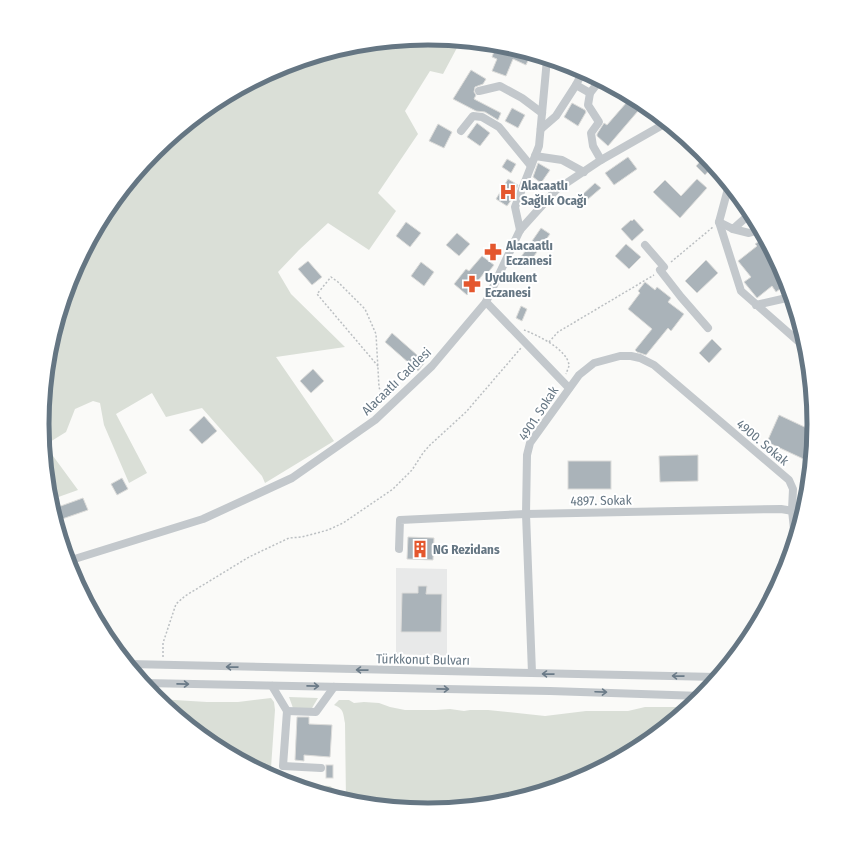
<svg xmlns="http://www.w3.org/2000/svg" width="856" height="848" font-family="'Fira Sans Condensed',sans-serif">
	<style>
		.built { fill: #e8e9e9 }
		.green { fill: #dadfd7 }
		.building { fill: #aab3b9; stroke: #dcdcda }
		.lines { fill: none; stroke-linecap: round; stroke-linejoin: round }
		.path { stroke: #bbbfc2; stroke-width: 1.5; stroke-dasharray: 2 2; stroke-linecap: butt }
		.minor { stroke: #c3c8cc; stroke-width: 8 }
		.oneway { stroke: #6a7a87 }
		.labels { text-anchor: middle; stroke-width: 4; stroke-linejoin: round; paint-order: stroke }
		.poi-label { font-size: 13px; font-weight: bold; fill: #657683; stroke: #fff; text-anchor: start }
		.street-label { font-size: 13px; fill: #657683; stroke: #fff }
		.rim { fill: none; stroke: #657683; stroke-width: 5 }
	</style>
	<rect width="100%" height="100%" fill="#fafaf8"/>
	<path class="built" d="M396,568L447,569V656L396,654Z"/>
	<g class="green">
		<path d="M428,38L474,43L472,45L459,44L443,74L430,71L405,111L418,134L378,193L396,211L369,250L328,223L299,250L278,272L291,294L345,347L276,357L334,441L265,483L262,476L202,408L166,417L152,393L116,414L147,473L129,483L104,425L100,403L93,401L75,409L66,432L45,445L78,490L50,500L42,424L49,348L71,276L107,209L155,151L214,103L280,67L353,45Z"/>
		<path d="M289,697L318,698L312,708H293Z"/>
		<path d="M271,698L274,702L275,710L271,768L267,774L213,745L158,699L207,702H238Z"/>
		<path d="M339,700H349L354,703L364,702L379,703L390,707L405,710H436L450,709L464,711L470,710H488L545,716L586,711H628L645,707H688L642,745L576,781L503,803L428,810L352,803L346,801L345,723C343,713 344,709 334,705Z"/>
		<path d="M288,783L330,786L336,790V797Z"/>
	</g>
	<g class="building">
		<path d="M496,46L515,54L514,55L517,50L530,56L526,65L513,59L506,76L492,71L497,59L492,57Z"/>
		<path d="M553,61L576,68L573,74L552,64Z"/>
		<path d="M471,70L486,79L483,84L475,87L474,92L476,95L474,99L501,113L498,120L485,112L476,111L453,99Z"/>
		<path d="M627,102L638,111L608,146L597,136V134L604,123L607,125Z"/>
		<path d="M572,103L585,110L586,112L578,126L564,117Z"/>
		<path d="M512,108L525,115L518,128L505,121Z"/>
		<path d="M477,123L490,133L480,146L467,137Z"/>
		<path d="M438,124L452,132L444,148L429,141Z"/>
		<path d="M705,156L713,166L705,175L696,166Z"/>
		<path d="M628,157L637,169L614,185L605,173Z"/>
		<path d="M507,159L516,164L511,173L502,167Z"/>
		<path d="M538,163L550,170L541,183L533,177Z"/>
		<path d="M508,179L518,185L514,196L507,206L496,199Z"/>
		<path d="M697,179L707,188L680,218L653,192L665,180L681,196Z"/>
		<path d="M595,183L601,188L587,200L582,195Z"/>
		<path d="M634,219L644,230L632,241L621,229L631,220L632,221Z"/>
		<path d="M406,222L421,233L410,247L396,236Z"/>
		<path d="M541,228L550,234L529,263L521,257Z"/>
		<path d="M457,233L470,244L459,256L446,245Z"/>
		<path d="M764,238L775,258L769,262L781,278L785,285L776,292L772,286L757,298L744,282L751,277L738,261L757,246L755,244Z"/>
		<path d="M626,244L641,257L629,269L615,256Z"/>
		<path d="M482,256L494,265L486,275L484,273L467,295L454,284L466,269L469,271Z"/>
		<path d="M706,260L718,273L697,293L685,281Z"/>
		<path d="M308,261L322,277L312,285L298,269Z"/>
		<path d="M421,262L434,272L424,286L411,276Z"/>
		<path d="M645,282L655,290L657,287L671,298L668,302L684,314L671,331L668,328L646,355L637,352L635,350L652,329L628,309L640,293L638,291Z"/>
		<path d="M521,306L527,309L522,321L516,318Z"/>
		<path d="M392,333L425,362L418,371L385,342Z"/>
		<path d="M712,339L722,349L709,363L699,353Z"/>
		<path d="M313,369L324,381L311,393L300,381Z"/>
		<path d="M779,415L813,431L810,462L767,442Z"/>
		<path d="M204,416L217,431L202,444L189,430Z"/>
		<path d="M698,455V481L660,482L659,456Z"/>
		<rect x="568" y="461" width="43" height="28"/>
		<path d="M122,478L128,489L117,495L111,484Z"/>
		<path d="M83,498L88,510L62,519L58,507Z"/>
		<path d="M408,537L434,538L433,560L407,559Z"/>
		<path d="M418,586H427L426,594H442L441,632H401L402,593H418Z"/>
		<path d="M297,717H309V724L332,725L330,757L304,755V761L295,760Z"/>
		<rect x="326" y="765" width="7" height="13"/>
	</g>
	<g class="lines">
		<g class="path">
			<path d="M671,262L713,227"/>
			<path d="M524,330C537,335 567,349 569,365C569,367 567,371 566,374"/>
			<path d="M549,342L558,332L654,275"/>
			<path d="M378,366L317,294L331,277L338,282L365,309L376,334L379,387L383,400"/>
			<path d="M163,657V643L176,604L185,596L249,557L289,538L302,537L328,530L343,523L393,489L412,470L423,453L430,445L466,412L521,348"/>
		</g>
		<g class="minor">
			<path d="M576,85L590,93L597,84L598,80"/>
			<path d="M479,91L500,86L522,98L542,113"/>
			<path d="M590,93L588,105L599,122L591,133L593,146L601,160"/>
			<path d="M541,129L556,116L576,85L583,71"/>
			<path d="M461,131L473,116L482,117L499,127L531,166"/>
			<path d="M535,156L562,160L584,172"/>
			<path d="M729,185L719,222L741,291L807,349"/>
			<path d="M719,222L733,229L751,213"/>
			<path d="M733,229L749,233L760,230"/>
			<path d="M520,230L515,207L539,146L547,59"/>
			<path d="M645,245L664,267"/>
			<path d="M660,270L681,297L708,328"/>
			<path d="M486,302L569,388"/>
			<path d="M756,305L791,297"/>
			<path d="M399,549L400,520L526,514L781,509L799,512L803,511"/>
			<path d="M68,561L203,519L292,478L375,420L432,366L486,302L520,230L556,190L601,160L666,123"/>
			<path d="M128,664L717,677"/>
			<path d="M532,673L526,514L527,455L530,443L579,375L594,363L620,356H631L640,358L654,365L789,480L793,489L792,510L795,539"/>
			<path d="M144,683L550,691L702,696"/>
			<path d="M272,686L287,711L283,766L321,768"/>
			<path d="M287,711L316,712L334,687"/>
		</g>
	</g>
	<defs><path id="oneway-shaft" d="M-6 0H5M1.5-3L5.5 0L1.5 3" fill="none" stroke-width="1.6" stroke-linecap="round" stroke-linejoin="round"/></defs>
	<g class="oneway">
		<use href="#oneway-shaft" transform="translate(232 667) rotate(-179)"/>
		<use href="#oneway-shaft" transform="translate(362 670) rotate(-179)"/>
		<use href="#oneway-shaft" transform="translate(548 674) rotate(-179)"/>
		<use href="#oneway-shaft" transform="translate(678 676) rotate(-179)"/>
		<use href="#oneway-shaft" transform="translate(183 684) rotate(1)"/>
		<use href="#oneway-shaft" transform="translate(313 686) rotate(1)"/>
		<use href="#oneway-shaft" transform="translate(443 689) rotate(1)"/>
		<use href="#oneway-shaft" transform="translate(601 692) rotate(2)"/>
	</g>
	<defs>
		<g id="hospital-bare" transform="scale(1.38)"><path d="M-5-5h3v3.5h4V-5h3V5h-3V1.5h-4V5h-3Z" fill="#e4572e" stroke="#fff" stroke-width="2.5" paint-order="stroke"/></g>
		<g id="pharmacy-bare" transform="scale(1.38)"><path d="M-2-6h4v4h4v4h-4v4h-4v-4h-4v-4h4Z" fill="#e4572e" stroke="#fff" stroke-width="2.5" paint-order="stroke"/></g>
		<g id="building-bare" transform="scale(1.38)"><path d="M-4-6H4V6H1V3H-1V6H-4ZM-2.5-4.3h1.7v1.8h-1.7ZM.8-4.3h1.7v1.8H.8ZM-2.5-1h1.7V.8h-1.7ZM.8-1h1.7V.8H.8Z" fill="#e4572e" stroke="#fff" stroke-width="2.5" paint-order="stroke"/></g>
	</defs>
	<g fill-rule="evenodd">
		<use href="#hospital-bare" x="508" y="192"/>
		<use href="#pharmacy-bare" x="493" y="252"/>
		<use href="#pharmacy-bare" x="472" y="284"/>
		<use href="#building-bare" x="420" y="549"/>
	</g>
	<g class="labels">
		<g class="poi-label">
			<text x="521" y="190">Alacaatlı<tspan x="521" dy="15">Sağlık Ocağı</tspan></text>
			<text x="506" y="250">Alacaatlı<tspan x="506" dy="15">Eczanesi</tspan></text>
			<text x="485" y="282">Uydukent<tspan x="485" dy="15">Eczanesi</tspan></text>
			<text x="433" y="554">NG Rezidans</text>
		</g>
		<g class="street-label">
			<text transform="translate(396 381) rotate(-44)" y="5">Alacaatlı Caddesi</text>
			<text transform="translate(538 413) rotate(-57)" y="5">4901. Sokak</text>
			<text transform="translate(763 442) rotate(40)" y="5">4900. Sokak</text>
			<text transform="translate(601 500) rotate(-1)" y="5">4897. Sokak</text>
			<text transform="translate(423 659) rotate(1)" y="5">Türkkonut Bulvarı</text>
		</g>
	</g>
	<path d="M0 0H856V848H0ZM49 424a379 379 0 1 1 758 0a379 379 0 1 1-758 0Z" fill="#fff" fill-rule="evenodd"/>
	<path class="rim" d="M49 424a379 379 0 1 1 758 0a379 379 0 1 1-758 0Z"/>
</svg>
